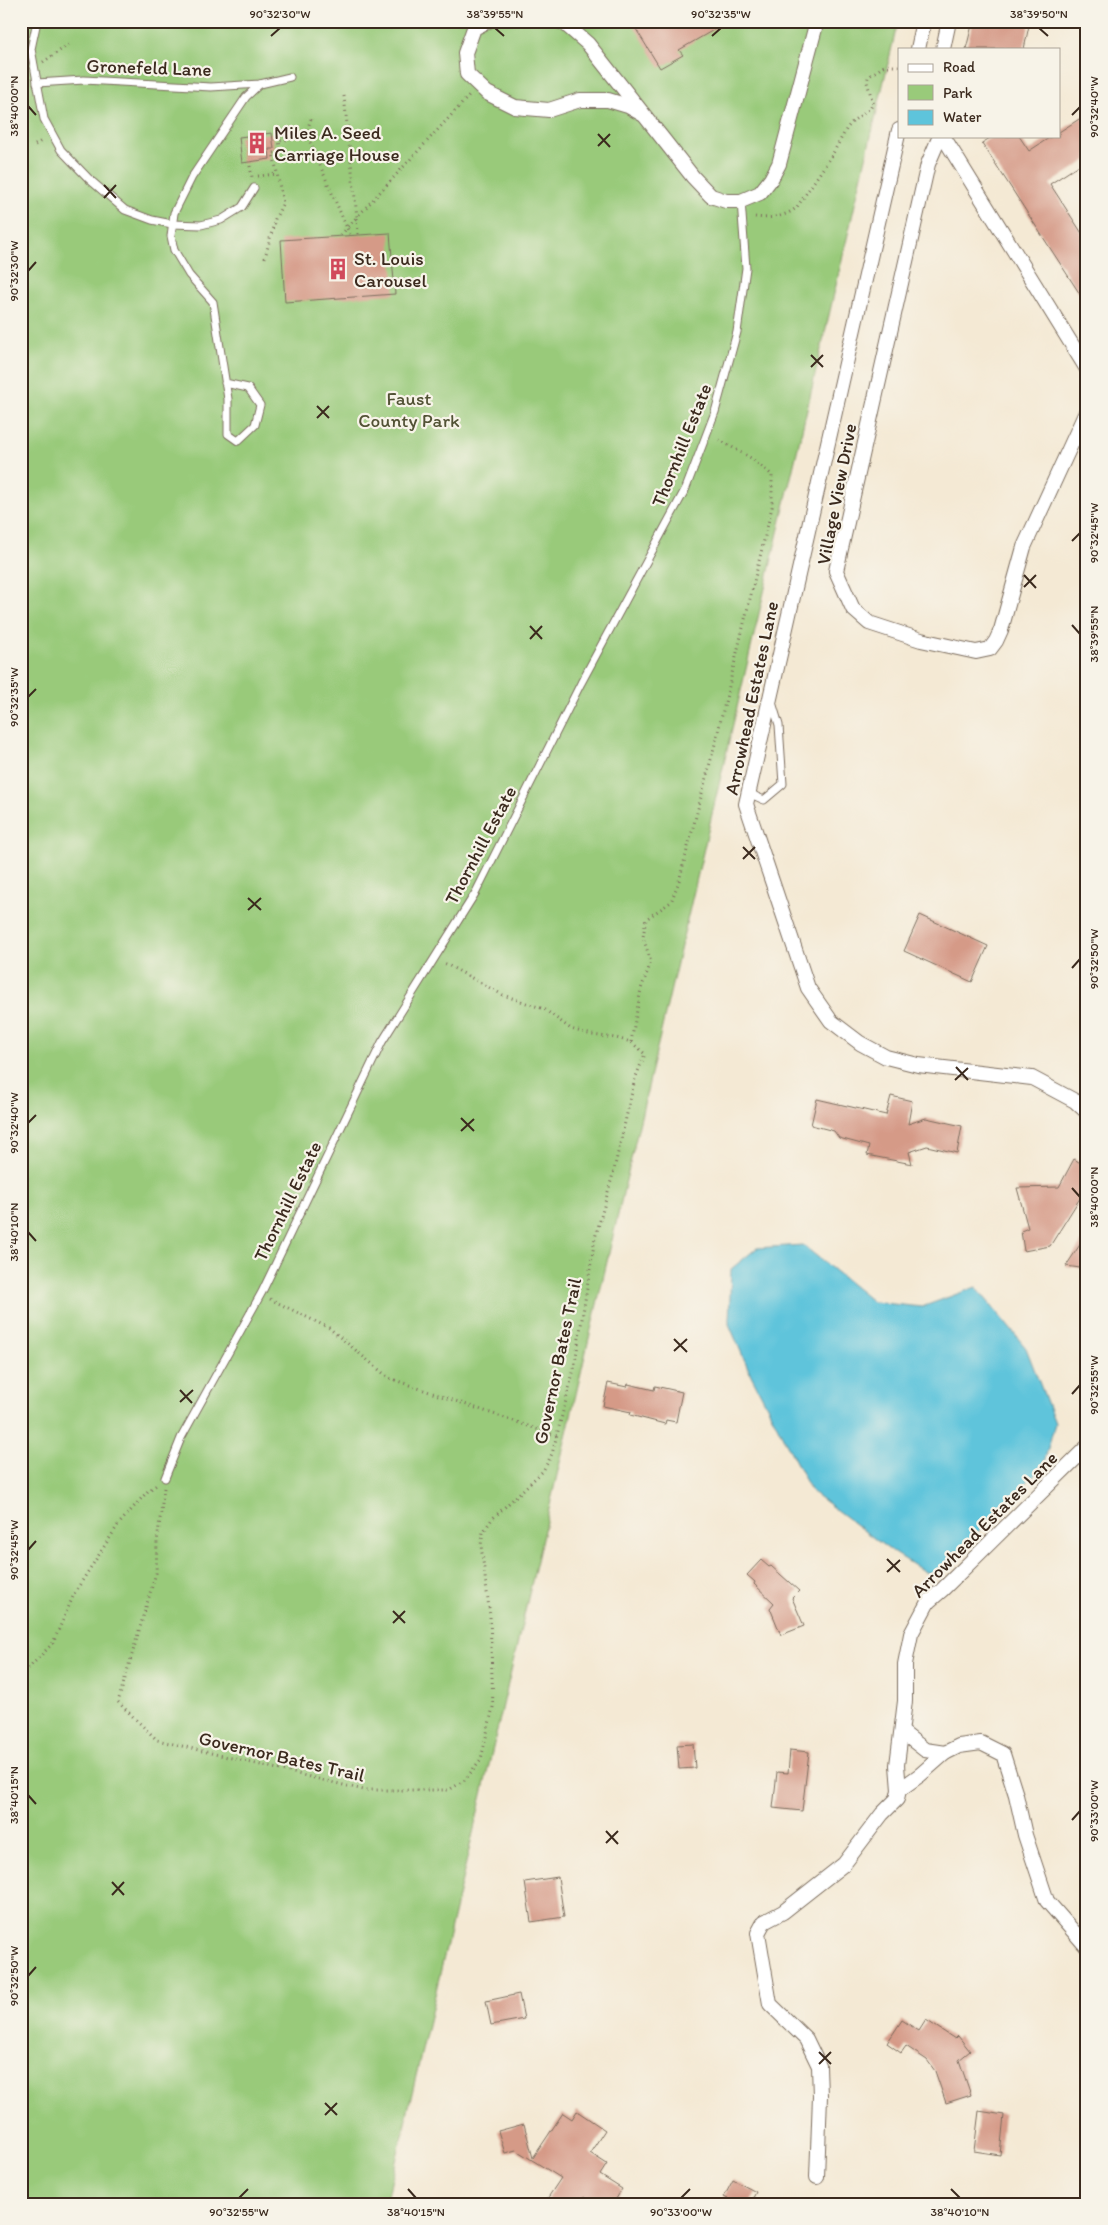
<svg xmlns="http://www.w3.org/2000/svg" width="1108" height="2225" font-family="Itim,sans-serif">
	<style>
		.green { fill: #99ca7a; stroke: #6a7a4c }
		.water { fill: #5ec4db; stroke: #4c777c }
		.building { fill: #d59a87 }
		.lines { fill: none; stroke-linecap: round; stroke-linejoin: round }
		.service-casing { stroke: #7c6d5e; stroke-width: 9 }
		.minor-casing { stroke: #7c6d5e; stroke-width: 16 }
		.path { stroke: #7c6d5e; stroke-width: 3; stroke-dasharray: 1 4; stroke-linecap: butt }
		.service { stroke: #fff; stroke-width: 7 }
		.minor { stroke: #fff; stroke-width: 14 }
		.ticks { fill: none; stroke: #3b2a1e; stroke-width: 2 }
		.labels { text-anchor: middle; stroke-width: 4.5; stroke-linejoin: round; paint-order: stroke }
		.street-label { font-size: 19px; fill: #3b2a1e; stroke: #f7f3e8 }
		.poi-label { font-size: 19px; fill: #3b2a1e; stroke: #f7f3e8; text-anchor: start }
		.park-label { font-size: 19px; fill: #525235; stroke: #f7f3e8 }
		.neatline { fill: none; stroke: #3b2a1e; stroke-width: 2 }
		.ticks-label { font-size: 12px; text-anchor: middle; fill: #3b2a1e }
	</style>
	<rect width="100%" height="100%" fill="#f7f3e8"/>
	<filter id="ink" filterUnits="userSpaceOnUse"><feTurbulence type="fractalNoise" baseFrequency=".02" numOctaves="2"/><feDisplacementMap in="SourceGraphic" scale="10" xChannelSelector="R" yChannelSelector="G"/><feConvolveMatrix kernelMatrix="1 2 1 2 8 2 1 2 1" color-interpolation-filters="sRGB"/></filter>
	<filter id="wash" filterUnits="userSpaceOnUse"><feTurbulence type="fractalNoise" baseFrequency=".0096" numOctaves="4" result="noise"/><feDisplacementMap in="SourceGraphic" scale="20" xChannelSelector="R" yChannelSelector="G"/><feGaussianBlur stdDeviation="1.12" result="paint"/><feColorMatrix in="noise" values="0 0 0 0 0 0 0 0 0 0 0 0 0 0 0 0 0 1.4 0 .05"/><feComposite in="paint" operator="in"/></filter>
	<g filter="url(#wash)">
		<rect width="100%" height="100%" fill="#f4e9d4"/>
		<path class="green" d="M21,21H898L386,2204H21Z"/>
		<path class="water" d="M803,1245L873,1302L922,1307L976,1287L1026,1348L1055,1423L1043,1466L936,1574L925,1572L887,1548L811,1491L751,1375L729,1324L731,1269L757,1248Z"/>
		<g id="blocks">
			<g class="building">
				<path d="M631,21H729L679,50L683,55L660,68Z"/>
				<path d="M973,21H1030L1024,49H966Z"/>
				<path d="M1087,114V160L1050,184L1087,241V305L982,143L993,136H1019L1029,151L1052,136H1059V132Z"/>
				<path d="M272,133L274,149H269L270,159L242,163L239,137Z"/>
				<path d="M390,233L395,294L285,302L281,240Z"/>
				<path d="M920,915L988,946L972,982L904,951Z"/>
				<path d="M891,1096L912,1101L908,1124L926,1118L962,1126L957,1153L927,1146L909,1152L912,1164L867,1155L869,1146L839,1138L834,1131L811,1125L817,1099L886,1115Z"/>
				<path d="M1074,1159L1087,1167V1187L1050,1246L1024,1251L1021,1231L1028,1228L1017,1188L1059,1187Z"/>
				<path d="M1087,1234V1269L1066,1266Z"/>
				<path d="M608,1383L627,1387L628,1384L654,1390L655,1386L682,1392L676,1422L666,1420L665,1424L630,1415L631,1412L603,1406Z"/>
				<path d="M761,1560L769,1567L771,1566L799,1591L792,1598L804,1626L781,1635L770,1608L774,1603L754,1584L755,1582L747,1575Z"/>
				<path d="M693,1744L695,1768L679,1769L677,1745Z"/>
				<path d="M790,1750L809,1752L802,1811L773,1808L777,1772L788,1773Z"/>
				<path d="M558,1877L564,1917L531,1922L525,1882Z"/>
				<path d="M519,1994L524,2019L491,2025L486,2001Z"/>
				<path d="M902,2020L919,2031L926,2020L955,2039L958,2036L970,2051L959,2060L971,2095L946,2103L935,2071L927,2060L906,2046L901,2053L887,2043Z"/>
				<path d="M577,2111L605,2130L590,2153L607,2164L600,2175L622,2189L613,2204H594L584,2197L580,2204H555L547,2199L561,2178L516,2150L505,2153L498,2131L524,2124L533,2158L563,2113L572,2119Z"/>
				<path d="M979,2111L1004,2115L1000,2155L974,2151Z"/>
				<path d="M733,2180L756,2192L750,2204H738L724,2197Z"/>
			</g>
		</g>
	</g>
	<g filter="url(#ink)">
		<use href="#blocks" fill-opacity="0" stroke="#7c6d5e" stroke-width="1"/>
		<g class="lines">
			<g class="service-casing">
				<g id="service">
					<path d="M37,21L31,49L44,119L61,150L89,179L125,210L152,220L172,224L201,225L221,220L242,207L254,188"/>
					<path d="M37,83L84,80L211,87L260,84L290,77"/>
					<path d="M225,383L248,388L260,405L255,425L238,441L228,434V399L213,302L189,275L174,250L171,236L174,213L192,177L246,97L260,84"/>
					<path d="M749,790L755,796L764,800L783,784L779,725L772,702"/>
					<path d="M165,1478L181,1438L262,1292L382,1042L476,892L581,683L686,488L715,412L737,332L746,268L741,201"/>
				</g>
			</g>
			<g class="minor-casing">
				<g id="minor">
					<path d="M488,21L474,28L465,53L467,74L487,93L515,107L549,110L580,100H608L628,106L642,114"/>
					<path d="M559,21L564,23L588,44L693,177L711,196L726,201H741L760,193L771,179L779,164L817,21"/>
					<path d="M918,49L924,21"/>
					<path d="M943,49L949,21"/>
					<path d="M899,130L746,804L808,988L831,1021L860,1043L886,1057L918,1065L1032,1078L1075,1101L1087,1112"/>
					<path d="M940,136L928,164L836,571L853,609L869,623L921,640L976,652L990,649L996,641L1001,630L1024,547L1087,410"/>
					<path d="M943,136L1087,369"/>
					<path d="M902,1732L925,1750L945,1753"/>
					<path d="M899,1790L920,1775L945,1753L959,1746L981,1743L1003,1754L1016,1795L1025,1835L1047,1901L1087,1947"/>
					<path d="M817,2177L820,2096L819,2066L806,2039L770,2004L758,1933L764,1922L783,1912L844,1864L882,1814L897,1799L899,1790L897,1765L905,1701V1664L911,1634L928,1602L942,1590L1087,1447"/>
				</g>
			</g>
			<g class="path">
				<path d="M309,21V24"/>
				<path d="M43,62L71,43"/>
				<path d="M344,96L357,217L469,96"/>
				<path d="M21,100L29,94"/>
				<path d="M311,119L306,133L347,228L357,217"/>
				<path d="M35,145L43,140"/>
				<path d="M250,166L252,177"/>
				<path d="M258,176L277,174"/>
				<path d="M755,217C769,219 786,217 797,207L832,155L847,128L854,120L870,109L873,103L867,82L868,77L884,66H899"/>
				<path d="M357,218L358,234"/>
				<path d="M341,235L347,228L350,234"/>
				<path d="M265,258L275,219L283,203L273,153L281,152L279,141L307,136"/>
				<path d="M631,1042L641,989L651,962L643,937L646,919L671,902L679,881L716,740L772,507V475L751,458L716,438"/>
				<path d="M270,1299L329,1328L389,1378L557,1436"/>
				<path d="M164,1488L157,1542L156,1573L118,1702L157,1740L364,1790H449L465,1780L481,1759L493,1707L490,1616L481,1545L483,1532L492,1519L543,1471L552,1454L574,1369L595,1238L613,1174L635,1079L645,1054L631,1042L616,1038L592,1035L571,1029L544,1009L503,995L444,963"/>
				<path d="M21,1676L53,1643L75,1592L118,1525L148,1491L158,1484"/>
			</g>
			<use href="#service" class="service"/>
			<use href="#minor" class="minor"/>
		</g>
	</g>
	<path class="ticks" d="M495,28L504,36M1039,28L1048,36M271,36L280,28M712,36L721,28M28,106L36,115M1072,115L1080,107M598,134L610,147M598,146L610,134M104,185L116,198M104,198L116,185M28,271L36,262M811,355L823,367M811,367L823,355M317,406L329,418M317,418L329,406M1072,541L1080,533M1024,575L1036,588M1024,587L1036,575M1072,625L1080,634M530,626L542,639M530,639L542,626M28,697L36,689M743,847L755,859M743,859L755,847M248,898L261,910M248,910L261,898M1072,968L1080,959M956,1067L968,1080M955,1080L968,1068M461,1118L474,1131M28,1123L36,1115M461,1131L474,1119M1072,1188L1080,1197M28,1232L36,1241M674,1339L687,1352M674,1351L687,1339M180,1390L192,1403M1072,1394L1080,1385M180,1402L193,1390M28,1550L36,1541M887,1559L900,1572M887,1572L900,1560M393,1611L405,1623M393,1623L405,1611M28,1795L36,1804M1072,1820L1080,1811M606,1831L618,1844M606,1843L618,1831M112,1882L124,1895M112,1895L124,1882M28,1976L36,1967M819,2052L831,2064M819,2064L831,2052M325,2103L337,2115M325,2115L337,2103M408,2189L416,2198M951,2189L960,2198M239,2198L248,2189M681,2198L690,2189"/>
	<defs>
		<g id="building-bare" transform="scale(1.725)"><path d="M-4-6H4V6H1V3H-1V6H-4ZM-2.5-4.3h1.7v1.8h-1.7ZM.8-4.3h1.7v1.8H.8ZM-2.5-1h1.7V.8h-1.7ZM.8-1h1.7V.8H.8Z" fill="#d1495b" stroke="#f7f3e8" stroke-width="2.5" paint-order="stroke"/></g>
	</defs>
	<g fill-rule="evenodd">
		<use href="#building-bare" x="257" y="143"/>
		<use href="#building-bare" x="338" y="269"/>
	</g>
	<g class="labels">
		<g class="street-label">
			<text transform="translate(149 67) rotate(2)" y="7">Gronefeld Lane</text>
			<text transform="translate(681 445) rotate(-68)" y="7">Thornhill Estate</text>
			<text transform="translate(836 494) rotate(-79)" y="7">Village View Drive</text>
			<text transform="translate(751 698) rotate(-78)" y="7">Arrowhead Estates Lane</text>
			<text transform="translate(480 845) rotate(-62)" y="7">Thornhill Estate</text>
			<text transform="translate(287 1201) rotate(-64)" y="7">Thornhill Estate</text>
			<text transform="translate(557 1361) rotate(-78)" y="7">Governor Bates Trail</text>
			<text transform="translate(984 1524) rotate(-45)" y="7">Arrowhead Estates Lane</text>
			<text transform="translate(282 1756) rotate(13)" y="7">Governor Bates Trail</text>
		</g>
		<g class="poi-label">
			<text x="274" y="139">Miles A. Seed<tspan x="274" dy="22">Carriage House</tspan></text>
			<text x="354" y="265">St. Louis<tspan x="354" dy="22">Carousel</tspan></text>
		</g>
		<g class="park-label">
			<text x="409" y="405">Faust<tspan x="409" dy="22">County Park</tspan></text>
		</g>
	</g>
	<rect width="1108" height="2225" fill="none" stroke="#f7f3e8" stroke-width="55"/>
	<rect x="898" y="48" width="162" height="90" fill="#f7f3e8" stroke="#aca397"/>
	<rect x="908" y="64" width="25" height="8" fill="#ffffff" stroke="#aca397"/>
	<text x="943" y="72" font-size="15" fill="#3b2a1e">Road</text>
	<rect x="908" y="85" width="25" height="15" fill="#99ca7a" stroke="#aca397"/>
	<text x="943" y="98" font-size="15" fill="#3b2a1e">Park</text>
	<rect x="908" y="110" width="25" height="15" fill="#5ec4db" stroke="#aca397"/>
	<text x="943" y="122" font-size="15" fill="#3b2a1e">Water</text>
	<rect x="28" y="28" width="1052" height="2170" class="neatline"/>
	<g class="ticks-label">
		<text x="280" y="18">90°32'30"W</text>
		<text x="495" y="18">38°39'55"N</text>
		<text x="721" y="18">90°32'35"W</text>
		<text x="1039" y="18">38°39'50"N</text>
		<text transform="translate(14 106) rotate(-90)" y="4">38°40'00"N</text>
		<text transform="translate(1094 107) rotate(-90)" y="4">90°32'40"W</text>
		<text transform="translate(14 271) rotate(-90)" y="4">90°32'30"W</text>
		<text transform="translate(1094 533) rotate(-90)" y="4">90°32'45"W</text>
		<text transform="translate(1094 634) rotate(-90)" y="4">38°39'55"N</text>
		<text transform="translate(14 697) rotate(-90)" y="4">90°32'35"W</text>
		<text transform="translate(1094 959) rotate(-90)" y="4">90°32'50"W</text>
		<text transform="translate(14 1123) rotate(-90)" y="4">90°32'40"W</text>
		<text transform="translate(1094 1197) rotate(-90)" y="4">38°40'00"N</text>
		<text transform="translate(14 1232) rotate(-90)" y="4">38°40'10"N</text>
		<text transform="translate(1094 1385) rotate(-90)" y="4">90°32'55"W</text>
		<text transform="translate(14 1550) rotate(-90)" y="4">90°32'45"W</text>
		<text transform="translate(14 1795) rotate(-90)" y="4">38°40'15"N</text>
		<text transform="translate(1094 1811) rotate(-90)" y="4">90°33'00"W</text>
		<text transform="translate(14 1976) rotate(-90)" y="4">90°32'50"W</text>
		<text x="239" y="2216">90°32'55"W</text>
		<text x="416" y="2216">38°40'15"N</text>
		<text x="681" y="2216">90°33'00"W</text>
		<text x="960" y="2216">38°40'10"N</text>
	</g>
</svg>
